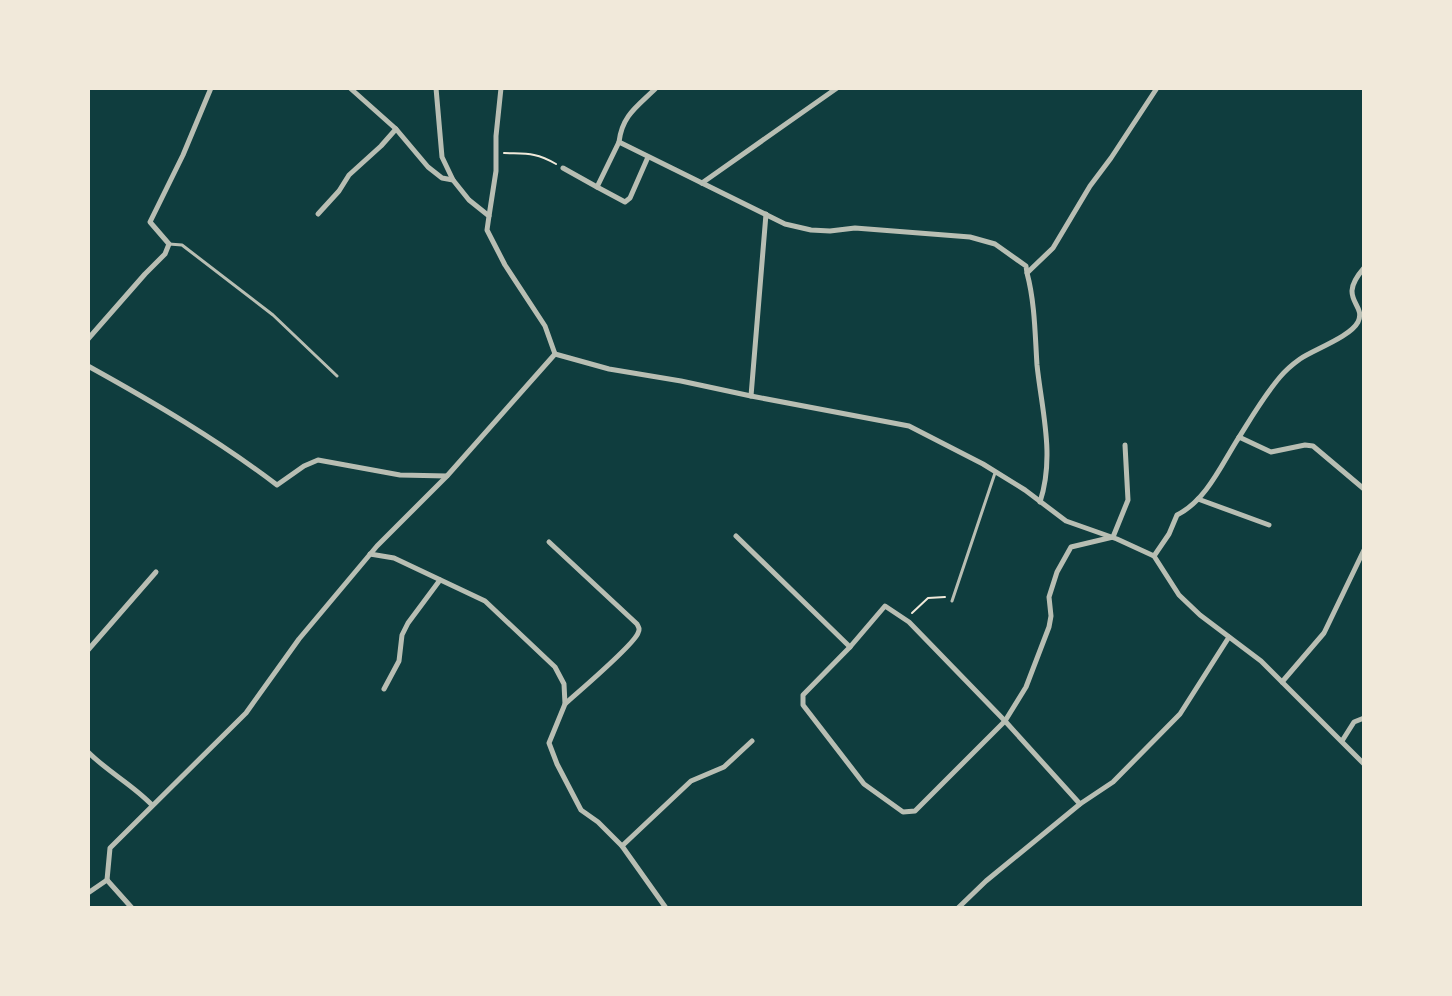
<svg xmlns="http://www.w3.org/2000/svg" width="1452" height="996" font-family="Mulish,sans-serif">
	<style>
		.lines { fill: none; stroke-linecap: round; stroke-linejoin: round }
		.path { stroke: #f1e9da; stroke-width: 2 }
		.service { stroke: #b8beb3; stroke-width: 3 }
		.minor { stroke: #b8beb3; stroke-width: 5 }
	</style>
	<rect width="100%" height="100%" fill="#0f3d3e"/>
	<g class="lines">
		<g class="path">
			<path d="M504,153C526,154 535,152 556,164"/>
			<path d="M912,613L928,598L945,597"/>
		</g>
		<g class="service">
			<path d="M169,244L182,245L273,315L337,376"/>
			<path d="M952,601L995,473"/>
		</g>
		<g class="minor">
			<path d="M350,88L396,129L428,167L442,178L453,180L469,200L489,216L487,230L505,265L545,326L555,354"/>
			<path d="M436,88L442,157L453,180"/>
			<path d="M619,142C622,115 638,106 656,88"/>
			<path d="M563,168L597,187L619,142L785,224L811,230L830,231L855,228L970,237L995,244L1026,266L1027,273"/>
			<path d="M702,183L837,88"/>
			<path d="M597,187L625,202L630,198L648,157"/>
			<path d="M318,214L339,191L349,175L381,146L396,129"/>
			<path d="M489,216L496,171V136L501,88"/>
			<path d="M88,339L145,274L165,254L169,244L150,222L183,155L211,88"/>
			<path d="M555,354L609,369L681,381L751,396L909,426L983,464L1025,490L1066,521L1117,539L1154,556L1179,595L1200,615L1261,661L1364,764"/>
			<path d="M88,366C153,402 218,440 277,485L304,466L318,460L400,475L447,476"/>
			<path d="M751,396L766,214"/>
			<path d="M1239,437L1271,452L1305,445L1313,446L1364,489"/>
			<path d="M1198,499L1269,525"/>
			<path d="M1040,502C1055,456 1042,412 1037,365C1035,335 1035,303 1027,273L1053,248L1090,186L1111,158L1157,88"/>
			<path d="M736,536L850,647L885,606L909,622L1005,721L1080,804"/>
			<path d="M549,542L637,624C639,628 640,629 638,633C634,645 578,692 565,704"/>
			<path d="M370,554L394,558L485,601L555,667L564,684L565,704L549,743L557,764L581,810L598,822L622,846L666,908"/>
			<path d="M1154,556L1169,534L1177,515C1205,501 1220,468 1236,442C1250,420 1263,397 1280,377C1285,371 1293,364 1300,359C1315,349 1350,337 1358,322C1367,303 1336,300 1364,268"/>
			<path d="M850,647L803,695V705L864,784L903,812L915,811L1005,721L1026,687L1049,627L1051,616L1049,597L1057,572L1071,547L1113,537L1128,500L1125,445"/>
			<path d="M88,650L156,572"/>
			<path d="M1282,682L1324,633L1364,550"/>
			<path d="M384,689L399,661L402,635L408,623L440,580"/>
			<path d="M1342,741L1354,722L1364,718"/>
			<path d="M88,752C108,772 133,785 152,805"/>
			<path d="M622,846L691,781L724,767L752,741"/>
			<path d="M107,880L110,848L246,713L299,639L377,546L447,476L555,354"/>
			<path d="M107,880L132,908"/>
			<path d="M88,893L107,880"/>
			<path d="M958,908L986,881L1080,804L1113,782L1180,714L1229,637"/>
		</g>
	</g>
	<rect width="1452" height="996" fill="none" stroke="#f1e9da" stroke-width="180"/>
</svg>
